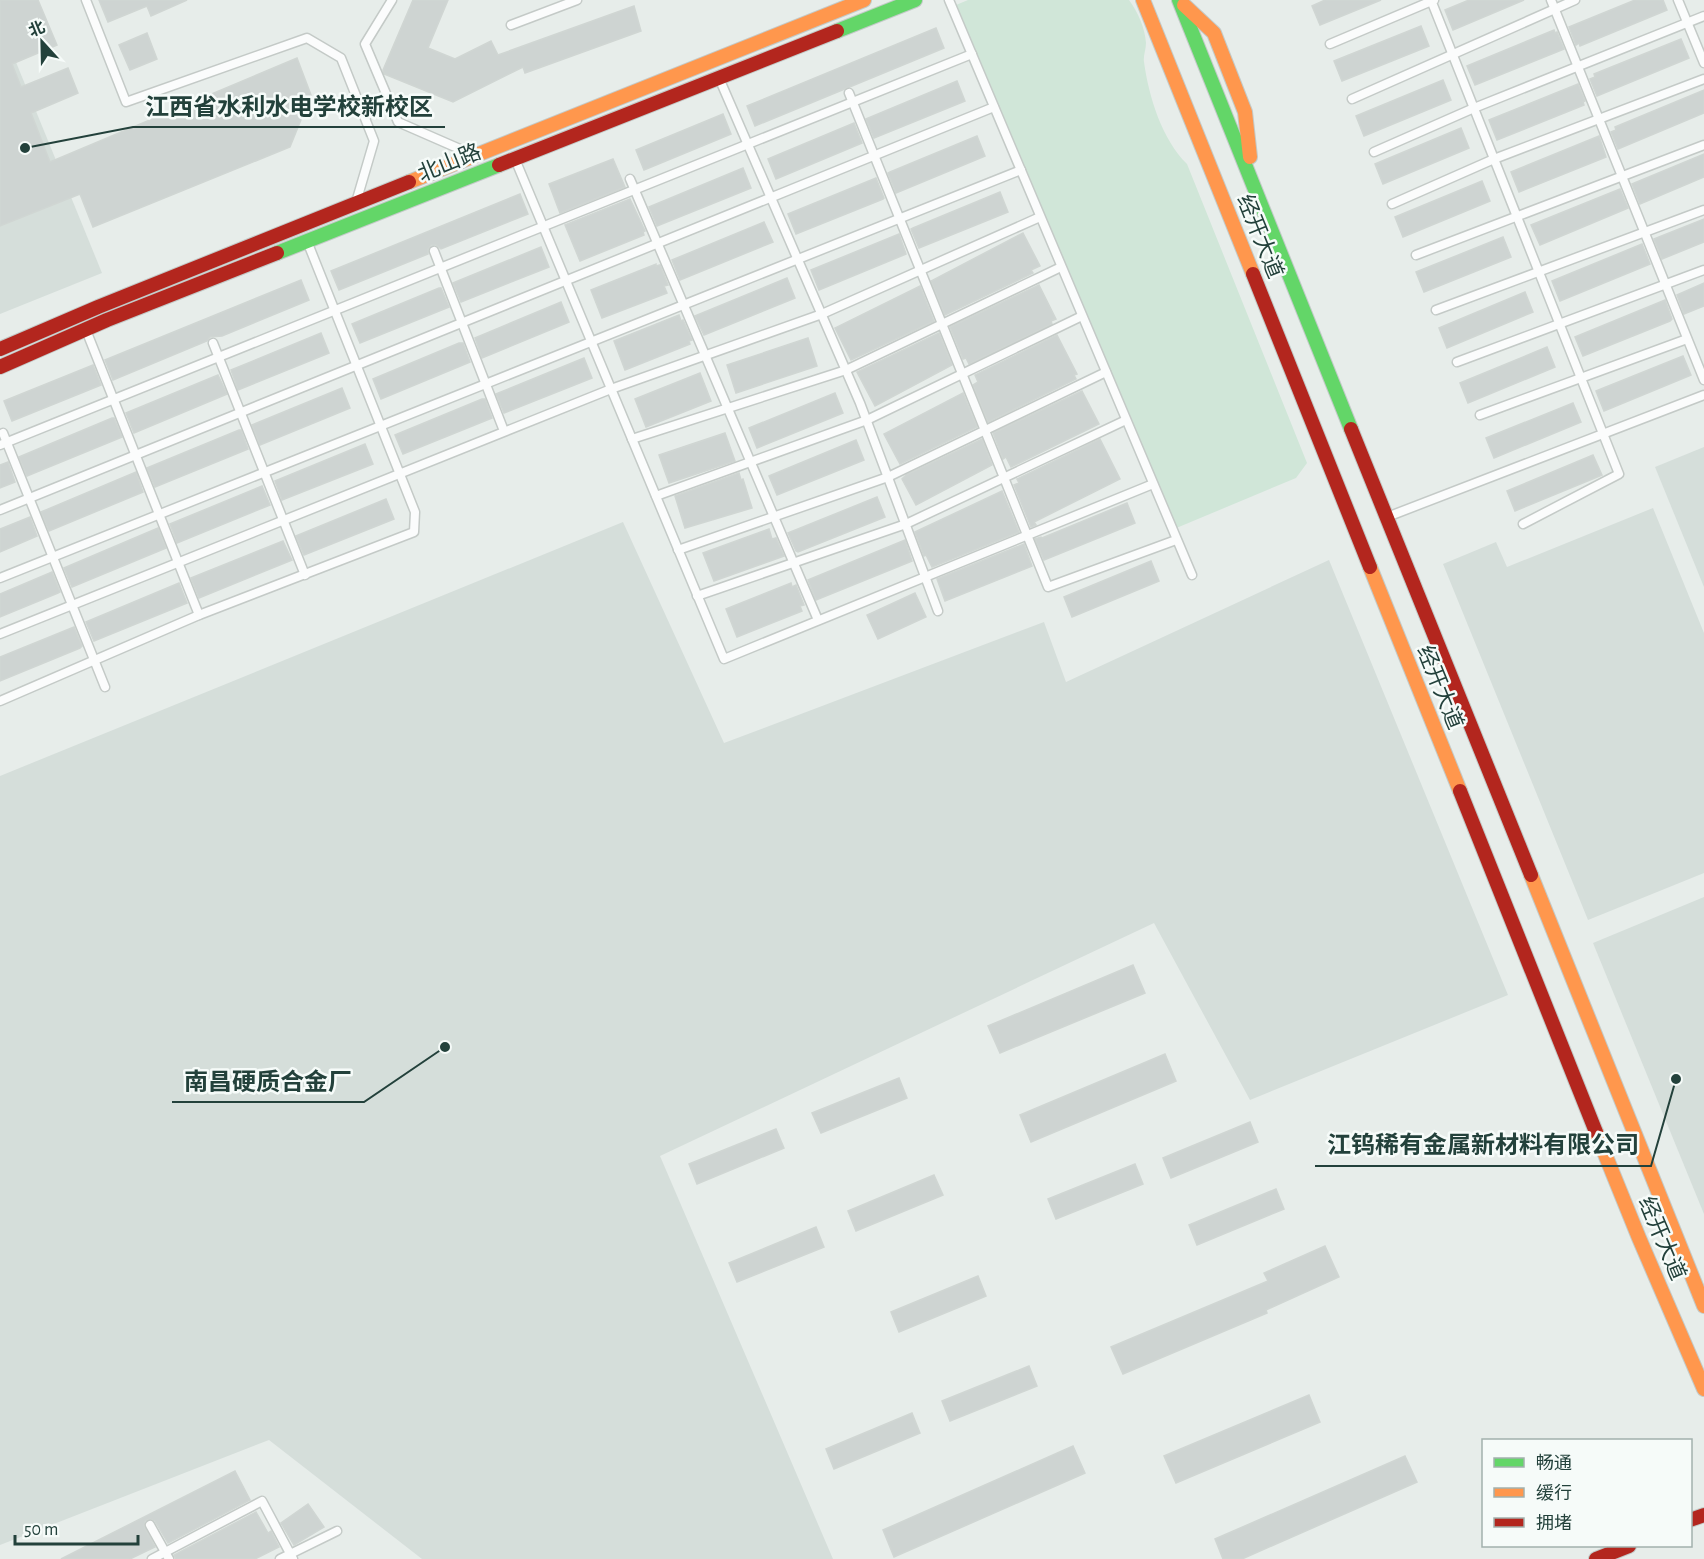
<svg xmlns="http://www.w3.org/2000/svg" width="1704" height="1559" font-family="'Alegreya Sans','Noto Sans SC',sans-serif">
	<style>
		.built { fill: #d5deda }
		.green { fill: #d0e6d8 }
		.building { fill: #ced4d2; stroke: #d0d6d3; stroke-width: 1.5 }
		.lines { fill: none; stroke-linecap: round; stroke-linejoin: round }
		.lane-casing { stroke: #c4cac7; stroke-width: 11 }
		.fast-casing { stroke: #c3cac8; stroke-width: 16 }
		.slow-casing { stroke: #c3cac8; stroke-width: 16 }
		.jam-casing { stroke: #c3cac8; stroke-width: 16 }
		.lane { stroke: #fbfcfc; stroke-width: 8 }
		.fast { stroke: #63d668; stroke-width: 14 }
		.slow { stroke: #ff974d; stroke-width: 14 }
		.jam { stroke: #b3261e; stroke-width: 14 }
		.labels { text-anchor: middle; stroke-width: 5; stroke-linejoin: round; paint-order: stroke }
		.street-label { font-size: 22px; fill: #23413b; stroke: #f6fbf9 }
		.leader { fill: none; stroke: #23413b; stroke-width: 2 }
		.callout-dot { fill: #23413b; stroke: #f6fbf9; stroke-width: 2 }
		.callout-label { font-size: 24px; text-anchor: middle; font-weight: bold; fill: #23413b; stroke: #f6fbf9; stroke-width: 5; stroke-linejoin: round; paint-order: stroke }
	</style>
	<rect width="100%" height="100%" fill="#e7edea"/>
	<g class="built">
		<path d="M0,23L102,273L0,314Z"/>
		<path d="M1704,447V587L1655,467Z"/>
		<path d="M1653,508L1704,633V873L1588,920L1443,564L1496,542L1507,567Z"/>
		<path d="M623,522L724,743L1044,622L1066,682L1329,560L1508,995L1250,1100L1154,923L660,1156L833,1559H422L269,1440L0,1545V776Z"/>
		<path d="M1704,897V1214L1593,943Z"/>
	</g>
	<path class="green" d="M968,0H1129C1138,12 1145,28 1146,43C1146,50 1143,56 1144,62C1149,98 1162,139 1187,164L1307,463L1296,478L1174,529L956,5Z"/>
	<g class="building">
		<path d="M0,0H38L57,45L12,64L21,87L68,68L78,93L31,113L50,162L297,58L311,95L290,147L93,227L80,194L0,226Z"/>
		<path d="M99,0H187L151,16L147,6L108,22Z"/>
		<path d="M413,0H448L428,48L455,59L491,41L498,55L634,6L641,31L525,73L523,67L453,102L384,74L383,70Z"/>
		<path d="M1325,0H1381L1320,25L1312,6Z"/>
		<path d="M1469,0H1524L1453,30L1445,10Z"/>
		<path d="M1635,0H1663L1667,10L1580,46L1579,43L1576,45L1569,27Z"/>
		<path d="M1421,26L1429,46L1342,81L1334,61Z"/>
		<path d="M936,28L944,48L755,126L747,106Z"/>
		<path d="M1554,30L1555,33L1557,32L1564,49L1475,85L1467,66Z"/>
		<path d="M147,33L157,59L130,70L119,45Z"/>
		<path d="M1681,39L1689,58L1597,96L1590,79L1595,77L1594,74Z"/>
		<path d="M1443,80L1451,100L1364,136L1356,116Z"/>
		<path d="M957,81L965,101L874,138L866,119Z"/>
		<path d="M1578,84L1585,101L1583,102L1584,105L1497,140L1489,120Z"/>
		<path d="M1704,90V113L1618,149L1611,132L1616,130L1615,127Z"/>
		<path d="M723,114L731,134L644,170L636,150Z"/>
		<path d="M854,123L862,143L776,179L768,159Z"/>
		<path d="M1461,128L1469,148L1383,184L1375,164Z"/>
		<path d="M977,136L985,156L896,193L888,173L890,172Z"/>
		<path d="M1599,136L1606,157L1519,192L1511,172Z"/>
		<path d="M1704,154V177L1640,204L1632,184Z"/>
		<path d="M613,159L625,187L560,213L549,184Z"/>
		<path d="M743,168L751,188L657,226L649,207Z"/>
		<path d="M876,178L884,198L883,199L796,234L788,214Z"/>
		<path d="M1482,181L1490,201L1403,237L1395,217Z"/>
		<path d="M1620,189L1628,208L1540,245L1531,225Z"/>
		<path d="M1000,192L1008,212L919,248L911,229L913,228Z"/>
		<path d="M520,194L528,214L441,249L436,245H431L428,249V254L339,290L331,271Z"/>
		<path d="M630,199L645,231L643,232L644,235L580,261L565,225Z"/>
		<path d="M1704,219V242L1662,259L1654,239Z"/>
		<path d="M764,222L773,242L680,280L672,260Z"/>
		<path d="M1023,233L1040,266L1031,270L1033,273L945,315L931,281Z"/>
		<path d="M899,234L906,254L819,290L811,270Z"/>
		<path d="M1503,237L1511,257L1424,292L1416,272Z"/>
		<path d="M1642,244L1650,264L1560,301L1552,281Z"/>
		<path d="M541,247L549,267L461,302L453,283Z"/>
		<path d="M656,264V266L660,265L668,285L664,286L667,293L602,318L591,290Z"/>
		<path d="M787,278L795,298L704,335L695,316Z"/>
		<path d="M301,280L309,300L222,336L210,337L207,341L113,380L105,360Z"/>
		<path d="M1704,283V306L1684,314L1677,295Z"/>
		<path d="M1039,285L1056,319L1051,321L1052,324L969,364L966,358L963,359L950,327Z"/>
		<path d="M920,286L934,321L851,360L835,328Z"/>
		<path d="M439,288H441L449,307L360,343L352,324Z"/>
		<path d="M1525,292L1533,312L1447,348L1439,328Z"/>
		<path d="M1665,300L1672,319L1670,321L1583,356L1575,337Z"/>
		<path d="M561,302L569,322L482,358L475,338Z"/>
		<path d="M679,315L681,321L683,320L692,340L689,341L690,344L625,370L614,341Z"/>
		<path d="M321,333L329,353L238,390L231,370Z"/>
		<path d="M939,333L952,365L875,406L857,372Z"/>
		<path d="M1057,335L1077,374L1074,375L1076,379L988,422L973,385L978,382L975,375Z"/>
		<path d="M808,338L817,366L736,393L727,365Z"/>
		<path d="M459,343H463L470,362L381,399L373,379Z"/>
		<path d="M1547,347L1555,367L1468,403L1460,383Z"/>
		<path d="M1683,356L1691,375L1604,411L1596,391Z"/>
		<path d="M584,358L592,378L504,413L496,394Z"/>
		<path d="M93,365L101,385L12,421L4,401Z"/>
		<path d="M700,373L711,401L646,427L635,399Z"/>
		<path d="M218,375L227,394L134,433L126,413Z"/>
		<path d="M342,388L350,408L260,445L252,425Z"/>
		<path d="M1082,391L1099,424L1011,467L1006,457L1003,459L993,433Z"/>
		<path d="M835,393L843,413L757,448L749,428Z"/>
		<path d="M963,393L977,427L900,464L884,434Z"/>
		<path d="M482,399H485L492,418L403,454L395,435Z"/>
		<path d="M1573,403L1581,422L1494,458L1486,438Z"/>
		<path d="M112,418H114L122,437L27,476L19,457Z"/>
		<path d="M239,430H241L248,449L155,487L147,468Z"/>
		<path d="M725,433L735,461L669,483L659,455Z"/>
		<path d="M982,439L992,465L916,505L902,479L906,475Z"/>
		<path d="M1100,439L1120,479L1034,522L1036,525L1031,527L1014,485L1019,483L1017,479Z"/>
		<path d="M856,440L864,460L777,495L769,476Z"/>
		<path d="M365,444L373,464L282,500L275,481Z"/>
		<path d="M1593,455L1602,475L1515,511L1507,491Z"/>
		<path d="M8,462L15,482L0,488V465Z"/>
		<path d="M136,472L143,492L49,531L41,512Z"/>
		<path d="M739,473L741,480L743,479L752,508L685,528L675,496Z"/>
		<path d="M262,486L270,505L177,543L170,524Z"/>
		<path d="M1002,491L1019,532L932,567L926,555L924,556L915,532Z"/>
		<path d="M877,497L885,517L798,552L796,551L788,533Z"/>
		<path d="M386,499L394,519L304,555L296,536Z"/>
		<path d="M1127,503L1135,523L1044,560L1035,539L1041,537L1042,538Z"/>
		<path d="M30,517L37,536L0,552V529Z"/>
		<path d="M158,528L166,548L72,587L64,568Z"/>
		<path d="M769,529L772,539L776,538L784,556L714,581L703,553Z"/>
		<path d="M905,540L912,561L816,600L808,580Z"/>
		<path d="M283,541L292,560L199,598L191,578Z"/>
		<path d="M1024,544L1032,566L945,601L937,579Z"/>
		<path d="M1151,561L1159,581L1072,617L1064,597Z"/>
		<path d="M52,572L60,592L58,593L0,617V594Z"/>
		<path d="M179,583L187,603L94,641L86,622Z"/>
		<path d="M791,583L792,587L796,585L804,605L800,606L802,611L737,637L726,609Z"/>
		<path d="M915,593L926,617L878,639L867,615Z"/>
		<path d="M74,627L82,646L80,648L0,681V657Z"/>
		<path d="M1133,965L1145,993L1000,1053L988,1026Z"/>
		<path d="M1165,1054L1176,1081L1031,1142L1020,1115Z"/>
		<path d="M899,1078L907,1098L821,1133L812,1113Z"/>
		<path d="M1250,1122L1258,1142L1171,1178L1163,1158Z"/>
		<path d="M776,1129L784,1148L697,1184L689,1164Z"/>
		<path d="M1135,1164L1143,1184L1056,1219L1048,1199Z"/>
		<path d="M934,1175L943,1195L856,1231L848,1211Z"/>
		<path d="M1276,1189L1284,1209L1197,1245L1189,1225Z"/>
		<path d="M816,1227L824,1247L737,1282L729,1263Z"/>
		<path d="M1325,1246L1339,1277L1266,1310L1267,1313L1123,1374L1111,1347L1268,1281L1264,1273Z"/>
		<path d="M978,1276L986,1296L899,1332L891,1312Z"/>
		<path d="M1029,1366L1037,1386L950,1421L942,1401Z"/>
		<path d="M1309,1395L1320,1422L1176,1483L1164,1456Z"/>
		<path d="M912,1413L920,1433L834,1469L826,1449Z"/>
		<path d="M1073,1446L1085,1473L894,1557L883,1530Z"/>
		<path d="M1405,1456L1417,1482L1242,1559H1223L1215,1539Z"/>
		<path d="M235,1471L250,1500L168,1543L155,1521L150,1519L145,1521L144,1526L155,1547L130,1559H61Z"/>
		<path d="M308,1504L324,1527L294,1545L281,1523Z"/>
		<path d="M256,1512L268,1533L271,1531L279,1547L255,1559H176L174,1555Z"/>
	</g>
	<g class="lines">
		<g class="lane-casing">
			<g id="lane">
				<path d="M86,0L126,102L307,38L341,58L374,141L357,199"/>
				<path d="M392,0L365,44L398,122L469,153"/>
				<path d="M949,0L1192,575"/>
				<path d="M1431,0L1619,474L1523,524"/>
				<path d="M1551,0L1704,380"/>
				<path d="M1678,0L1704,63"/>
				<path d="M511,25L577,0"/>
				<path d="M1330,44L1434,0"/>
				<path d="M719,78L860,403L938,611"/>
				<path d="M849,93L1048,587L1176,540"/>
				<path d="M1352,99L1575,0"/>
				<path d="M1374,152L1474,108L1704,16"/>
				<path d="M515,159L724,659L1153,484"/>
				<path d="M630,179L818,620"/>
				<path d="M1392,204L1494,159L1704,79"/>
				<path d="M434,251L504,431"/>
				<path d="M1416,255L1704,145"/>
				<path d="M1436,310L1704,210"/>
				<path d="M86,330L199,615"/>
				<path d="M213,343L305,575"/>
				<path d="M1457,362L1704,270"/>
				<path d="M1480,415L1687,339"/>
				<path d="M3,433L105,687"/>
				<path d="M632,439L846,370L1061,267"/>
				<path d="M0,445L972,54"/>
				<path d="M656,496L867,420L1082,316"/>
				<path d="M0,510L994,107"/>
				<path d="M1387,517L1704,395"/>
				<path d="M678,550L888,477L1106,372"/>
				<path d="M0,578L1021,170"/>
				<path d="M697,596L906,524L1126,420"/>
				<path d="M0,634L611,389L822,314L1040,217"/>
				<path d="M0,701L199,615L414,532L415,512L307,241"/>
				<path d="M150,1525L169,1559"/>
				<path d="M152,1559L262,1501L293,1559"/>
				<path d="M280,1559L337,1531"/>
			</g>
		</g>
		<g class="fast-casing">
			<g id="fast">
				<path d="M1179,0L1351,429"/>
				<path d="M837,31L915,0"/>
				<path d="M277,253L499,165"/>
			</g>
		</g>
		<g class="slow-casing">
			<g id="slow">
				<path d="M1143,0L1253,274"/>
				<path d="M1184,5L1214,33L1245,112L1250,157"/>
				<path d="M409,182L864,0"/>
				<path d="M1370,567L1460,791"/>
				<path d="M1531,875L1704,1306"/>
				<path d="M1596,1132L1639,1238L1704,1389"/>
			</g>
		</g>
		<g class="jam-casing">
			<g id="jam">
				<path d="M499,165L837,31"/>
				<path d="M1253,274L1370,567"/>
				<path d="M0,349L98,307L409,182"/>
				<path d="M0,367L107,320L277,253"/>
				<path d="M1351,429L1531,875"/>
				<path d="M1460,791L1596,1132"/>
				<path d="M1690,1520L1704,1515"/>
				<path d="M1596,1559L1629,1546"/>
			</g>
		</g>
		<use href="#lane" class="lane"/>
		<use href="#fast" class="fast"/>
		<use href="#slow" class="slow"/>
		<use href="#jam" class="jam"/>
	</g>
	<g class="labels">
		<g class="street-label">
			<text transform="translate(449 162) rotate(-22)" y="8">北山路</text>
			<text transform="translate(1261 236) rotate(68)" y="8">经开大道</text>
			<text transform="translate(1441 687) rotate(68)" y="8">经开大道</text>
			<text transform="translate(1663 1238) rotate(67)" y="8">经开大道</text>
		</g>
	</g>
	<path class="leader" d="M25 148L133 127H445M445 1047L364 1102H172M1676 1079L1651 1166H1315"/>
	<g class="callout-dot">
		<circle cx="25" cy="148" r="6"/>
		<circle cx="445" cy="1047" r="6"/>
		<circle cx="1676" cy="1079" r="6"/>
	</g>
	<g class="callout-label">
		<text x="289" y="115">江西省水利水电学校新校区</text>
		<text x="268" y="1090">南昌硬质合金厂</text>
		<text x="1483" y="1153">江钨稀有金属新材料有限公司</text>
	</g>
	<rect x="1482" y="1439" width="210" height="108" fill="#f6fbf9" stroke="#a2b1ad" stroke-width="1.5"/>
	<rect x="1494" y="1458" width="30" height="9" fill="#63d668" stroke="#a2b1ad" stroke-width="1.5"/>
	<text x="1536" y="1469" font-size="18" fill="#23413b">畅通</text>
	<rect x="1494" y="1488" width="30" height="9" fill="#ff974d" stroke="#a2b1ad" stroke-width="1.5"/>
	<text x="1536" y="1499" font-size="18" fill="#23413b">缓行</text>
	<rect x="1494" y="1518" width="30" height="9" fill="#b3261e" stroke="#a2b1ad" stroke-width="1.5"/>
	<text x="1536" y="1529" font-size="18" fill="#23413b">拥堵</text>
	<g transform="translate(42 42) rotate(338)" stroke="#f6fbf9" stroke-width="4.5" paint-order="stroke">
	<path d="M0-4.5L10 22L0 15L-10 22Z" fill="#23413b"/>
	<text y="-9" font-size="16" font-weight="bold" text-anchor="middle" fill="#23413b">北</text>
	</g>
	<path d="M15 1535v9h123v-9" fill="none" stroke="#23413b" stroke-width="3"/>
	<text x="24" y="1535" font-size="18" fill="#23413b" stroke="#f6fbf9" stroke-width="4.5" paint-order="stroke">50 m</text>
</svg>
